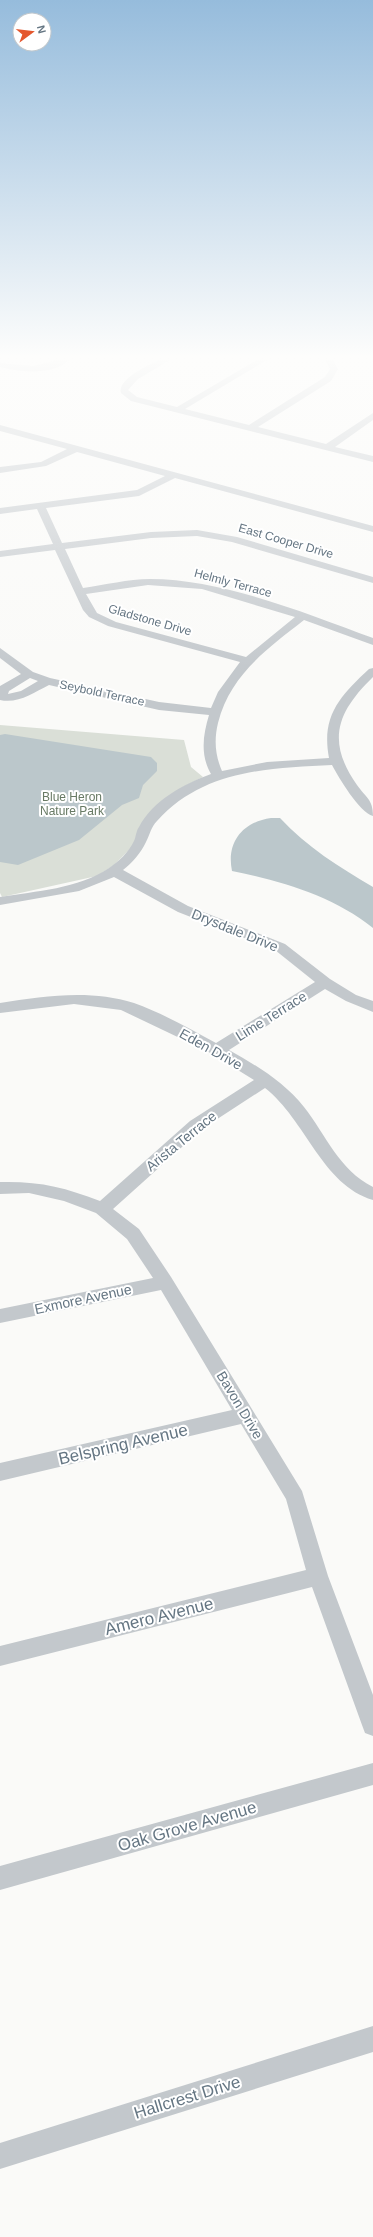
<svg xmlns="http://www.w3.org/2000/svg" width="373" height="2237" font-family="Arial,sans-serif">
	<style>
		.green { fill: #dadfd7 }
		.water { fill: #bbc7cb }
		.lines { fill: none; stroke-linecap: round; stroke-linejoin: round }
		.minor { fill: #c3c8cc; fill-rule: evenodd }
		.labels { text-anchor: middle; stroke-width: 4; stroke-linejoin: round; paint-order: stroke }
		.far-street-label { font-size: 12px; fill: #657683; stroke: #fff }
		.far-park-label { font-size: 12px; fill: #687a64; stroke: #fff }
		.street-label { font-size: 14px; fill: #657683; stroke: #fff }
		.near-street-label { font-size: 17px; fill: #657683; stroke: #fff }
	</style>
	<rect width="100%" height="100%" fill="#fafaf8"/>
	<path class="green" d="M0,725L184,740L191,767L203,777L183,787L131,848L114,865L97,876L2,897L0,893Z"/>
	<g class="water">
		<path d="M5,734L151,757L157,763V771L143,785L139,798L122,805L79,840L18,865L0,862V735Z"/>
		<path d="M271,818H280C307,847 339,867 373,887V928C333,896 281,881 232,871C226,842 243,822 271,818Z"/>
	</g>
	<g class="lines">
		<g class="minor">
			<path d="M58,360H69C52,376 20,372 0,367V363L33,366Z"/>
			<path d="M159,360H170L138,379L128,390L137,397L177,407L257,360H267L185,409L249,425L325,377L330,369L325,360H333L338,369L331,381L258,427L326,444L373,413V420L335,447L373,456V462L131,401L121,393C117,379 149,365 159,360Z"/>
			<path d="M0,425L373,526V532L175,478L139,496L46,508L62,543L151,532L197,530L237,537L373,577V583L232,542L197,536L151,538L65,549L83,588C105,585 128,579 150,579C222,579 305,613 373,638V645L304,620C267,649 230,675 218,723C214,740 215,755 222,771L267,762L329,758C321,716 340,696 369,669L373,668V677C337,712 326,741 357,785C366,798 373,799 373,816C359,812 339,778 332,765C268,768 203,770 157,821C151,827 150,834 146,842C141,853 132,863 123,870L188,906L285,944L330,979L356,995L373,1001V1012L346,1001L325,989L229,1050C256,1065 284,1082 304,1107C326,1135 339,1170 373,1187V1200C322,1185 306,1120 265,1088L202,1129L113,1209L139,1229L171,1277L302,1491L328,1576L373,1695V1736L365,1733L362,1725L312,1587L0,1666V1646L306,1570L286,1499L241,1424L0,1481V1463L232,1410L161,1290L0,1323V1309L153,1278L127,1239L96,1213L64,1201L29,1193L0,1194V1182C39,1181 64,1187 100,1201L190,1121L254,1080L207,1051L121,1010L74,1004L0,1013V1003C44,996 90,989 134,1003C162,1013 190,1029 216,1043L315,982L275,950L178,912L114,877L79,891L0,905V897C36,891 78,889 109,868C118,862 129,852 134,841C136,837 136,831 139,827C153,800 184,784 211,774C200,755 203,735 209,715L159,710L49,685C33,693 18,704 0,700V686L21,674L0,658V648L33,672L50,678L159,702L211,708L218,692L240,662L108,626L89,617L83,610L55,550L0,557V551L53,544L37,509L0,514V508L137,490L165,476L77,452L46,466L0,473V467L41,462L67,449L0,431ZM148,585L202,589L295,617L246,657L116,622L97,613L86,594ZM30,678L38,681L21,691L8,694L9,691Z"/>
			<path d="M373,1763V1785L0,1890V1866Z"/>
			<path d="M373,2026V2052L0,2169V2143Z"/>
		</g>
	</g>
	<linearGradient id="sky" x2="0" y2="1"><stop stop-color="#96bcdc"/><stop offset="0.53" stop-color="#fdfdfc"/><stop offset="1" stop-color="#fdfdfc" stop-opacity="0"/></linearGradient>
	<rect width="373" height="673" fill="url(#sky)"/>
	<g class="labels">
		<g class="far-street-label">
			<text transform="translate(286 541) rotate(16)" y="4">East Cooper Drive</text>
			<text transform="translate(233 583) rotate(15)" y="4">Helmly Terrace</text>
			<text transform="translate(150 620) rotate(16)" y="4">Gladstone Drive</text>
			<text transform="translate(102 693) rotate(12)" y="4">Seybold Terrace</text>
		</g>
		<g class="far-park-label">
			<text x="72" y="801">Blue Heron<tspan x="72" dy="14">Nature Park</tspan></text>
		</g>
		<g class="street-label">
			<text transform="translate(235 930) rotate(22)" y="5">Drysdale Drive</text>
			<text transform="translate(271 1016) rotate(-32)" y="5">Lime Terrace</text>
			<text transform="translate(211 1049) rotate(29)" y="5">Eden Drive</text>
			<text transform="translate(181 1141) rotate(-39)" y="5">Arista Terrace</text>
			<text transform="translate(83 1299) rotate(-12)" y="5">Exmore Avenue</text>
			<text transform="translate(240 1405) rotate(59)" y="5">Bavon Drive</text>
		</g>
		<g class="near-street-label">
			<text transform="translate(123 1444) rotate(-13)" y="6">Belspring Avenue</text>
			<text transform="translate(159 1616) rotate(-14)" y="6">Amero Avenue</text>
			<text transform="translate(187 1826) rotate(-16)" y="6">Oak Grove Avenue</text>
			<text transform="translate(187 2097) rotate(-17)" y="6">Hallcrest Drive</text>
		</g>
	</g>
	<g transform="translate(32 32) rotate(75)"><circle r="19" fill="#ffffff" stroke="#c1c8cd"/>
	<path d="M0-3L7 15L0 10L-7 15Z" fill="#e4572e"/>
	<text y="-6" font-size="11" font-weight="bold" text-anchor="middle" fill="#657683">N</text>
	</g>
</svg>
